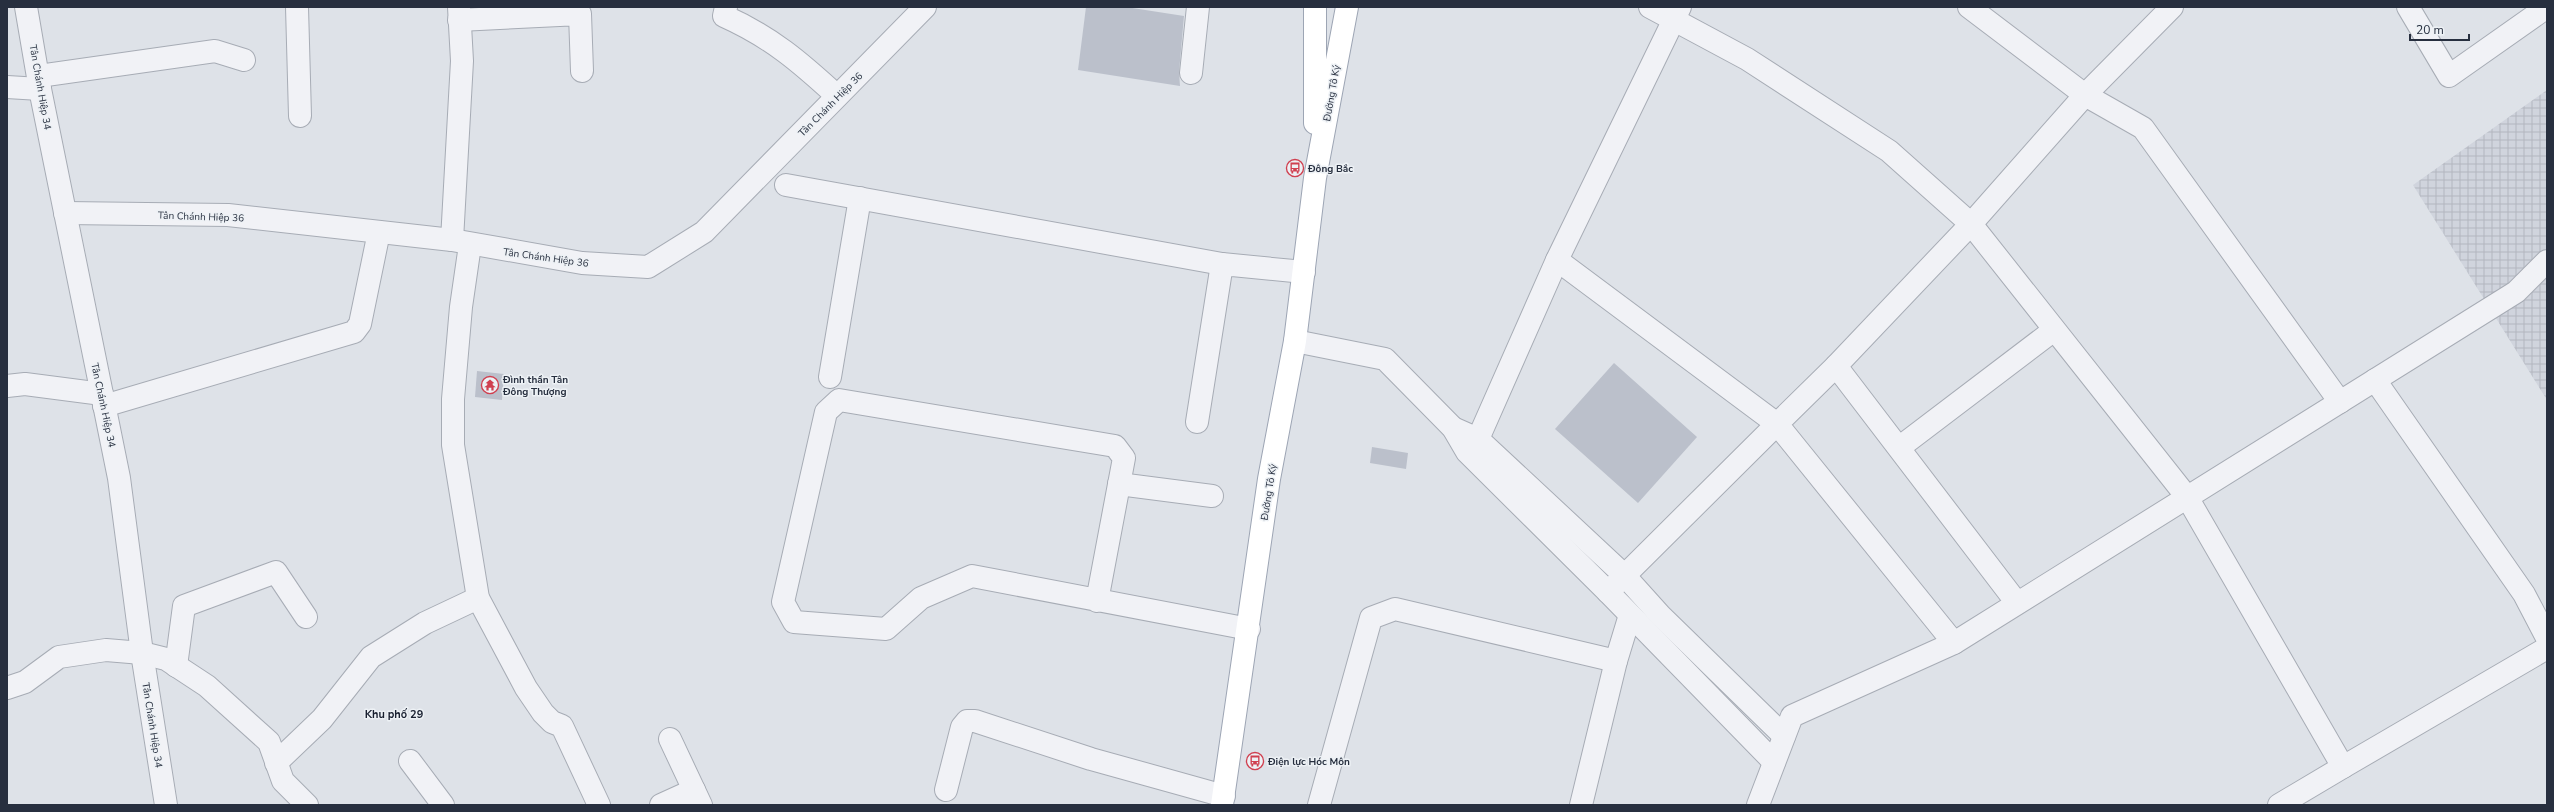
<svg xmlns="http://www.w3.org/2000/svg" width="2554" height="812" font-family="'Nunito Sans',sans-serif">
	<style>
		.industrial { fill: url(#industrial-grid) }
		.building { fill: #bbc0cb }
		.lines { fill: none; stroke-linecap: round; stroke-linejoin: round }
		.minor-casing { stroke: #a7acb5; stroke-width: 24 }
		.major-casing { stroke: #9da5b4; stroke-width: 24 }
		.minor { stroke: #f1f2f6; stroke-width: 22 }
		.major { stroke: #fff; stroke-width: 22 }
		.labels { text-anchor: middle; stroke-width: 3; stroke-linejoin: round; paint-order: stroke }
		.street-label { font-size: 10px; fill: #272f3f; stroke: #edf1f5 }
		.poi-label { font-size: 10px; font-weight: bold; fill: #272f3f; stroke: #edf1f5; text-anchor: start }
		.neighbourhood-label { font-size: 11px; font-weight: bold; fill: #192030; stroke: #edf1f5 }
	</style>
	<defs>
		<pattern id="industrial-grid" width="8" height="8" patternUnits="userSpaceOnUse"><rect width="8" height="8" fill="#d0d4dd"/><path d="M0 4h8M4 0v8" fill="none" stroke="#b3b6bf"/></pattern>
	</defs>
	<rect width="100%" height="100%" fill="#dee2e8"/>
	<path class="industrial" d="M2547,90V400L2413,185Z"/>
	<g class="building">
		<path d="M1086,7H1126L1184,16L1179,72L1180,86L1078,70Z"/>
		<path d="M1614,363L1697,437L1638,503L1555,429Z"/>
		<path d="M477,371L504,374L502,400L475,397Z"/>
		<path d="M1372,447L1408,453L1406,469L1370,463Z"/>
	</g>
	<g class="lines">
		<g class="minor-casing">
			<g id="minor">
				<path d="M26,7L40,89L119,478L142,653L166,805"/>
				<path d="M297,7L300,116"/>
				<path d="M726,7L724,16C771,37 800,62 837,96"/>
				<path d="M1650,7L1747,59L1889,151L1971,224L2187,497L2343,767L2279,805"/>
				<path d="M1969,7L2085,95L2172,7"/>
				<path d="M2408,7L2449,76L2547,7"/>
				<path d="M459,20L580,14L582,71"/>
				<path d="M1191,73L1198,7"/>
				<path d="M39,76L215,51L244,60"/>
				<path d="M7,87L40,89"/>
				<path d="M786,185L1222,264"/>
				<path d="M65,213L228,215L452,240L582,263L648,267L704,232L925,7"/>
				<path d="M452,240L462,61L459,7"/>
				<path d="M470,245L461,307L453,399V445L478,598L526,688L543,713L552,722L562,726L599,805"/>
				<path d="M1295,341L1385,359L1453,428L1467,452L1608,592L1774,762"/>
				<path d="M1836,366L1777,424L1954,643"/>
				<path d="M830,377L860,198"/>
				<path d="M2375,380L2524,594L2547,638"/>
				<path d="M7,386L25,384L102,394"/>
				<path d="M104,406L354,332L360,324L379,232"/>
				<path d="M1197,422L1222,264L1304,272"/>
				<path d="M1453,428L1478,439L1624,575L1660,615L1784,736"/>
				<path d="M1900,447L2054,330"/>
				<path d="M1469,449L1478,439L1557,260"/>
				<path d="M1119,484L1212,496"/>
				<path d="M1608,592L1777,424L1557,260L1680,7"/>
				<path d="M1097,601L1124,458L1115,446L839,400L826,412L783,602L794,622L886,629L921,598L972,576L1249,629"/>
				<path d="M2017,603L1836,366L1971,224L2085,95L2143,128L2340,402"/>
				<path d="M176,666L184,606L276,572L306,617"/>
				<path d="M7,688L25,682L59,657L106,650L142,653L166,659L207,686L269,742L283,781L307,805"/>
				<path d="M670,739L701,805"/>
				<path d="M410,761L443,805"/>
				<path d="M276,763L322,719L371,657L425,623L478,598"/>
				<path d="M2343,767L2547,648"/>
				<path d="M946,790L962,727L967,721H975L1091,759L1224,796"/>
				<path d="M661,805L694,790"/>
				<path d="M1319,805L1371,618L1395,609L1616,661L1630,615"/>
				<path d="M1581,805L1616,661"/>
				<path d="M1758,805L1792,716L1954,643L2516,292L2547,261"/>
			</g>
		</g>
		<g class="major-casing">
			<g id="major">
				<path d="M1315,7V123"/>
				<path d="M1222,805L1269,479L1295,341L1315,178L1347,7"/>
			</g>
		</g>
		<use href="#minor" class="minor"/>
		<use href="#major" class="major"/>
	</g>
	<defs>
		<g id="bus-ring" transform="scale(0.9)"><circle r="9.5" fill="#edf1f5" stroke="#d04050" stroke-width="1.5"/><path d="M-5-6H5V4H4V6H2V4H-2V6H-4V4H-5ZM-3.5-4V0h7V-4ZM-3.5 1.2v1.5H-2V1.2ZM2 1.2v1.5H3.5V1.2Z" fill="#d04050"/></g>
		<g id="temple-ring" transform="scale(0.9)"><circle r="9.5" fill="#edf1f5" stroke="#d04050" stroke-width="1.5"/><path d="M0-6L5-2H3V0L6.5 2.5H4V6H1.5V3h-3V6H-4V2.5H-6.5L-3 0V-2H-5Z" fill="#d04050"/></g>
	</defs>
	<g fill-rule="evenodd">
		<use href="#bus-ring" x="1295" y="168"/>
		<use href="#temple-ring" x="490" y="385"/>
		<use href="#bus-ring" x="1255" y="761"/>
	</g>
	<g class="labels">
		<g class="street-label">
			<text transform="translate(41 87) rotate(80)" y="4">Tân Chánh Hiệp 34</text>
			<text transform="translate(1331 93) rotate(-80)" y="4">Đường Tô Ký</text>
			<text transform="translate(830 104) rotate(-45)" y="4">Tân Chánh Hiệp 36</text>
			<text transform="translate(201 216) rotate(2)" y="4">Tân Chánh Hiệp 36</text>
			<text transform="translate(546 257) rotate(8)" y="4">Tân Chánh Hiệp 36</text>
			<text transform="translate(104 405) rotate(78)" y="4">Tân Chánh Hiệp 34</text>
			<text transform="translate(1268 492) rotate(-81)" y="4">Đường Tô Ký</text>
			<text transform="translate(153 725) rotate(81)" y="4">Tân Chánh Hiệp 34</text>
		</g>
		<g class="poi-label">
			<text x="1308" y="172">Đông Bắc</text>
			<text x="503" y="383">Đình thần Tân<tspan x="503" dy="12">Đông Thượng</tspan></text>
			<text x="1268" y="765">Điện lực Hóc Môn</text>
		</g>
		<g class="neighbourhood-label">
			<text x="394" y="718">Khu phố 29</text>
		</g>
	</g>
	<rect width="2554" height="812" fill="none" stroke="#272f3f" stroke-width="16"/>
	<path d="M2410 34v6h59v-6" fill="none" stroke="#272f3f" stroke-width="2"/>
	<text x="2416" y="34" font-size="12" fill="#272f3f" stroke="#edf1f5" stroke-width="3" paint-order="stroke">20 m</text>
</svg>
